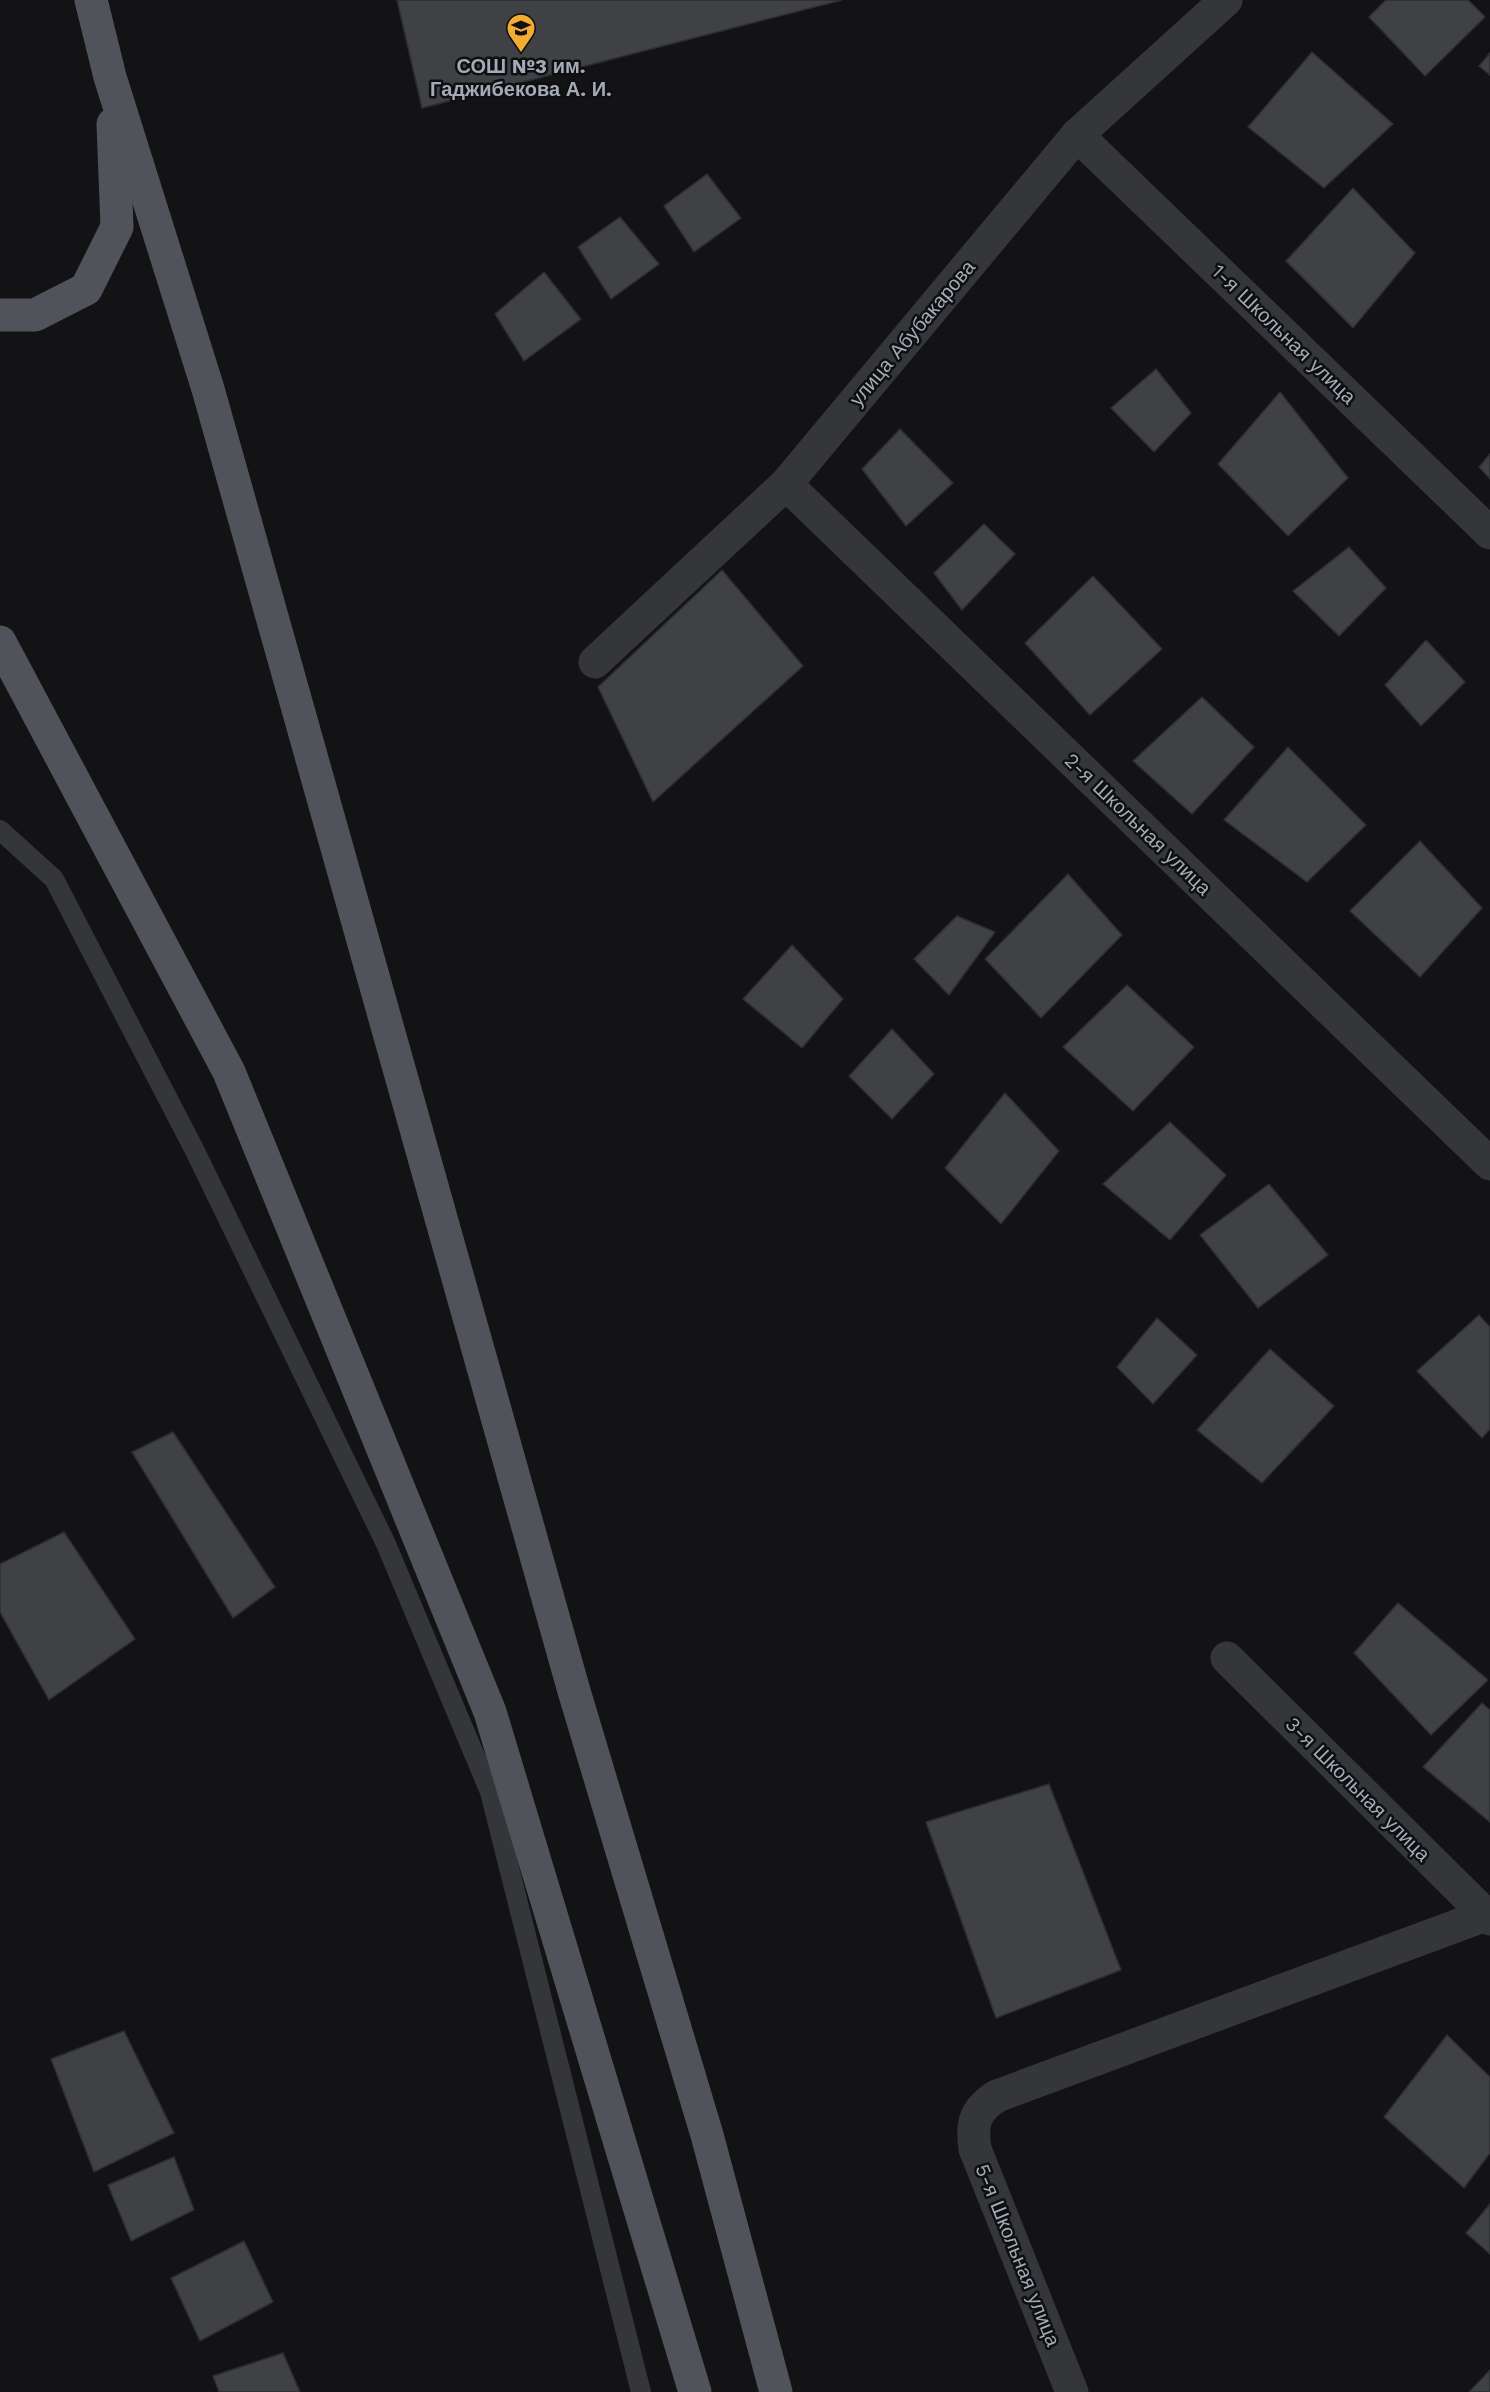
<svg xmlns="http://www.w3.org/2000/svg" width="1490" height="2392" font-family="'Work Sans',sans-serif">
	<style>
		.building { fill: #3f4145; stroke: #2d2e31; stroke-width: 1.5 }
		.lines { fill: none; stroke-linecap: round; stroke-linejoin: round }
		.lane { stroke: #34363a; stroke-width: 20 }
		.street { stroke: #34363a; stroke-width: 33 }
		.primary { stroke: #505359; stroke-width: 33 }
		.labels { text-anchor: middle; stroke-width: 5; stroke-linejoin: round; paint-order: stroke }
		.poi-label { font-size: 20px; font-weight: bold; fill: #a5abb6; stroke: #0e0f10 }
		.street-label { font-size: 20px; fill: #a5abb6; stroke: #0e0f10 }
	</style>
	<rect width="100%" height="100%" fill="#131315"/>
	<g class="building">
		<path d="M397,0H842L422,108Z"/>
		<path d="M1386,0H1468L1485,17L1425,76L1369,17Z"/>
		<path d="M1312,52L1393,124L1324,188L1248,127Z"/>
		<path d="M1490,53V75L1479,66Z"/>
		<path d="M707,174L741,218L694,252L664,206Z"/>
		<path d="M1353,188L1415,253L1353,328L1286,261Z"/>
		<path d="M620,217L659,264L611,299L578,247Z"/>
		<path d="M544,272L581,319L524,361L495,314Z"/>
		<path d="M1156,369L1191,413L1154,452L1111,408Z"/>
		<path d="M1280,392L1348,478L1288,536L1218,464Z"/>
		<path d="M900,429L953,483L906,526L862,469Z"/>
		<path d="M1490,454V479L1479,467Z"/>
		<path d="M984,524L1015,554L962,610L934,573Z"/>
		<path d="M1349,547L1386,588L1339,636L1293,591Z"/>
		<path d="M722,570L803,666L653,802L598,687Z"/>
		<path d="M1093,576L1162,649L1090,715L1025,643Z"/>
		<path d="M1426,640L1465,682L1421,726L1385,685Z"/>
		<path d="M1202,697L1254,747L1192,814L1133,761Z"/>
		<path d="M1288,747L1366,825L1307,882L1224,820Z"/>
		<path d="M1420,841L1482,908L1420,977L1350,911Z"/>
		<path d="M1068,874L1122,935L1041,1018L985,959Z"/>
		<path d="M957,916L995,932L949,995L914,959Z"/>
		<path d="M792,945L843,999L802,1048L743,999Z"/>
		<path d="M1127,985L1194,1047L1133,1111L1063,1047Z"/>
		<path d="M892,1029L934,1074L892,1119L849,1076Z"/>
		<path d="M1005,1093L1059,1151L1001,1224L945,1168Z"/>
		<path d="M1170,1122L1226,1175L1170,1240L1103,1184Z"/>
		<path d="M1269,1184L1328,1255L1258,1308L1200,1235Z"/>
		<path d="M1479,1315L1490,1327V1429L1482,1438L1417,1371Z"/>
		<path d="M1157,1318L1197,1355L1153,1404L1117,1367Z"/>
		<path d="M1270,1349L1334,1406L1262,1483L1197,1430Z"/>
		<path d="M173,1432L275,1587L233,1618L132,1452Z"/>
		<path d="M64,1532L135,1639L49,1700L0,1612V1564Z"/>
		<path d="M1398,1603L1488,1680L1431,1735L1354,1653Z"/>
		<path d="M1482,1703L1490,1710V1822L1423,1767Z"/>
		<path d="M1049,1784L1121,1970L996,2018L926,1822Z"/>
		<path d="M124,2031L174,2133L94,2172L51,2059Z"/>
		<path d="M1447,2035L1490,2077V2153L1464,2188L1384,2117Z"/>
		<path d="M174,2157L194,2210L131,2241L108,2185Z"/>
		<path d="M1490,2204V2254L1466,2233Z"/>
		<path d="M244,2241L273,2302L200,2341L171,2278Z"/>
		<path d="M283,2353L300,2392H219L213,2376Z"/>
		<path d="M1490,2370V2392H1469Z"/>
	</g>
	<g class="lines">
		<path class="lane" d="M0,830L54,879L195,1151L386,1544L490,1792L641,2392"/>
		<g class="street">
			<path d="M1077,135L1490,533"/>
			<path d="M786,484L1490,1164"/>
			<path d="M595,662L786,484L1077,135L1226,0"/>
			<path d="M1227,1658L1490,1919"/>
			<path d="M1072,2392L975,2149C971,2123 975,2110 997,2096L1486,1915"/>
		</g>
		<g class="primary">
			<path d="M91,0L110,77L208,389L574,1691L707,2135L776,2392"/>
			<path d="M0,315H35L86,289L117,227L113,124"/>
			<path d="M0,642L229,1072L490,1712L695,2392"/>
		</g>
	</g>
	<defs>
		<g id="school-pin" transform="scale(1.5)"><path d="M0 17L-7.5 6A9.5 9.5 0 1 1 7.5 6Z" fill="#f2ac2f" stroke="#0e0f10"/><path d="M0-5L7-2L0 1L-7-2ZM-4 1L0 2.5L4 1V4Q0 6-4 4Z" fill="#111"/></g>
	</defs>
	<g fill-rule="evenodd">
		<use href="#school-pin" x="521" y="28"/>
	</g>
	<g class="labels">
		<g class="poi-label">
			<text x="521" y="73">СОШ №3 им.<tspan x="521" dy="23">Гаджибекова А. И.</tspan></text>
		</g>
		<g class="street-label">
			<text transform="translate(912 333) rotate(-50)" y="7">улица Абубакарова</text>
			<text transform="translate(1284 334) rotate(44)" y="7">1-я Школьная улица</text>
			<text transform="translate(1138 824) rotate(44)" y="7">2-я Школьная улица</text>
			<text transform="translate(1358 1789) rotate(45)" y="7">3-я Школьная улица</text>
			<text transform="translate(1018 2255) rotate(68)" y="7">5-я Школьная улица</text>
		</g>
	</g>
</svg>
